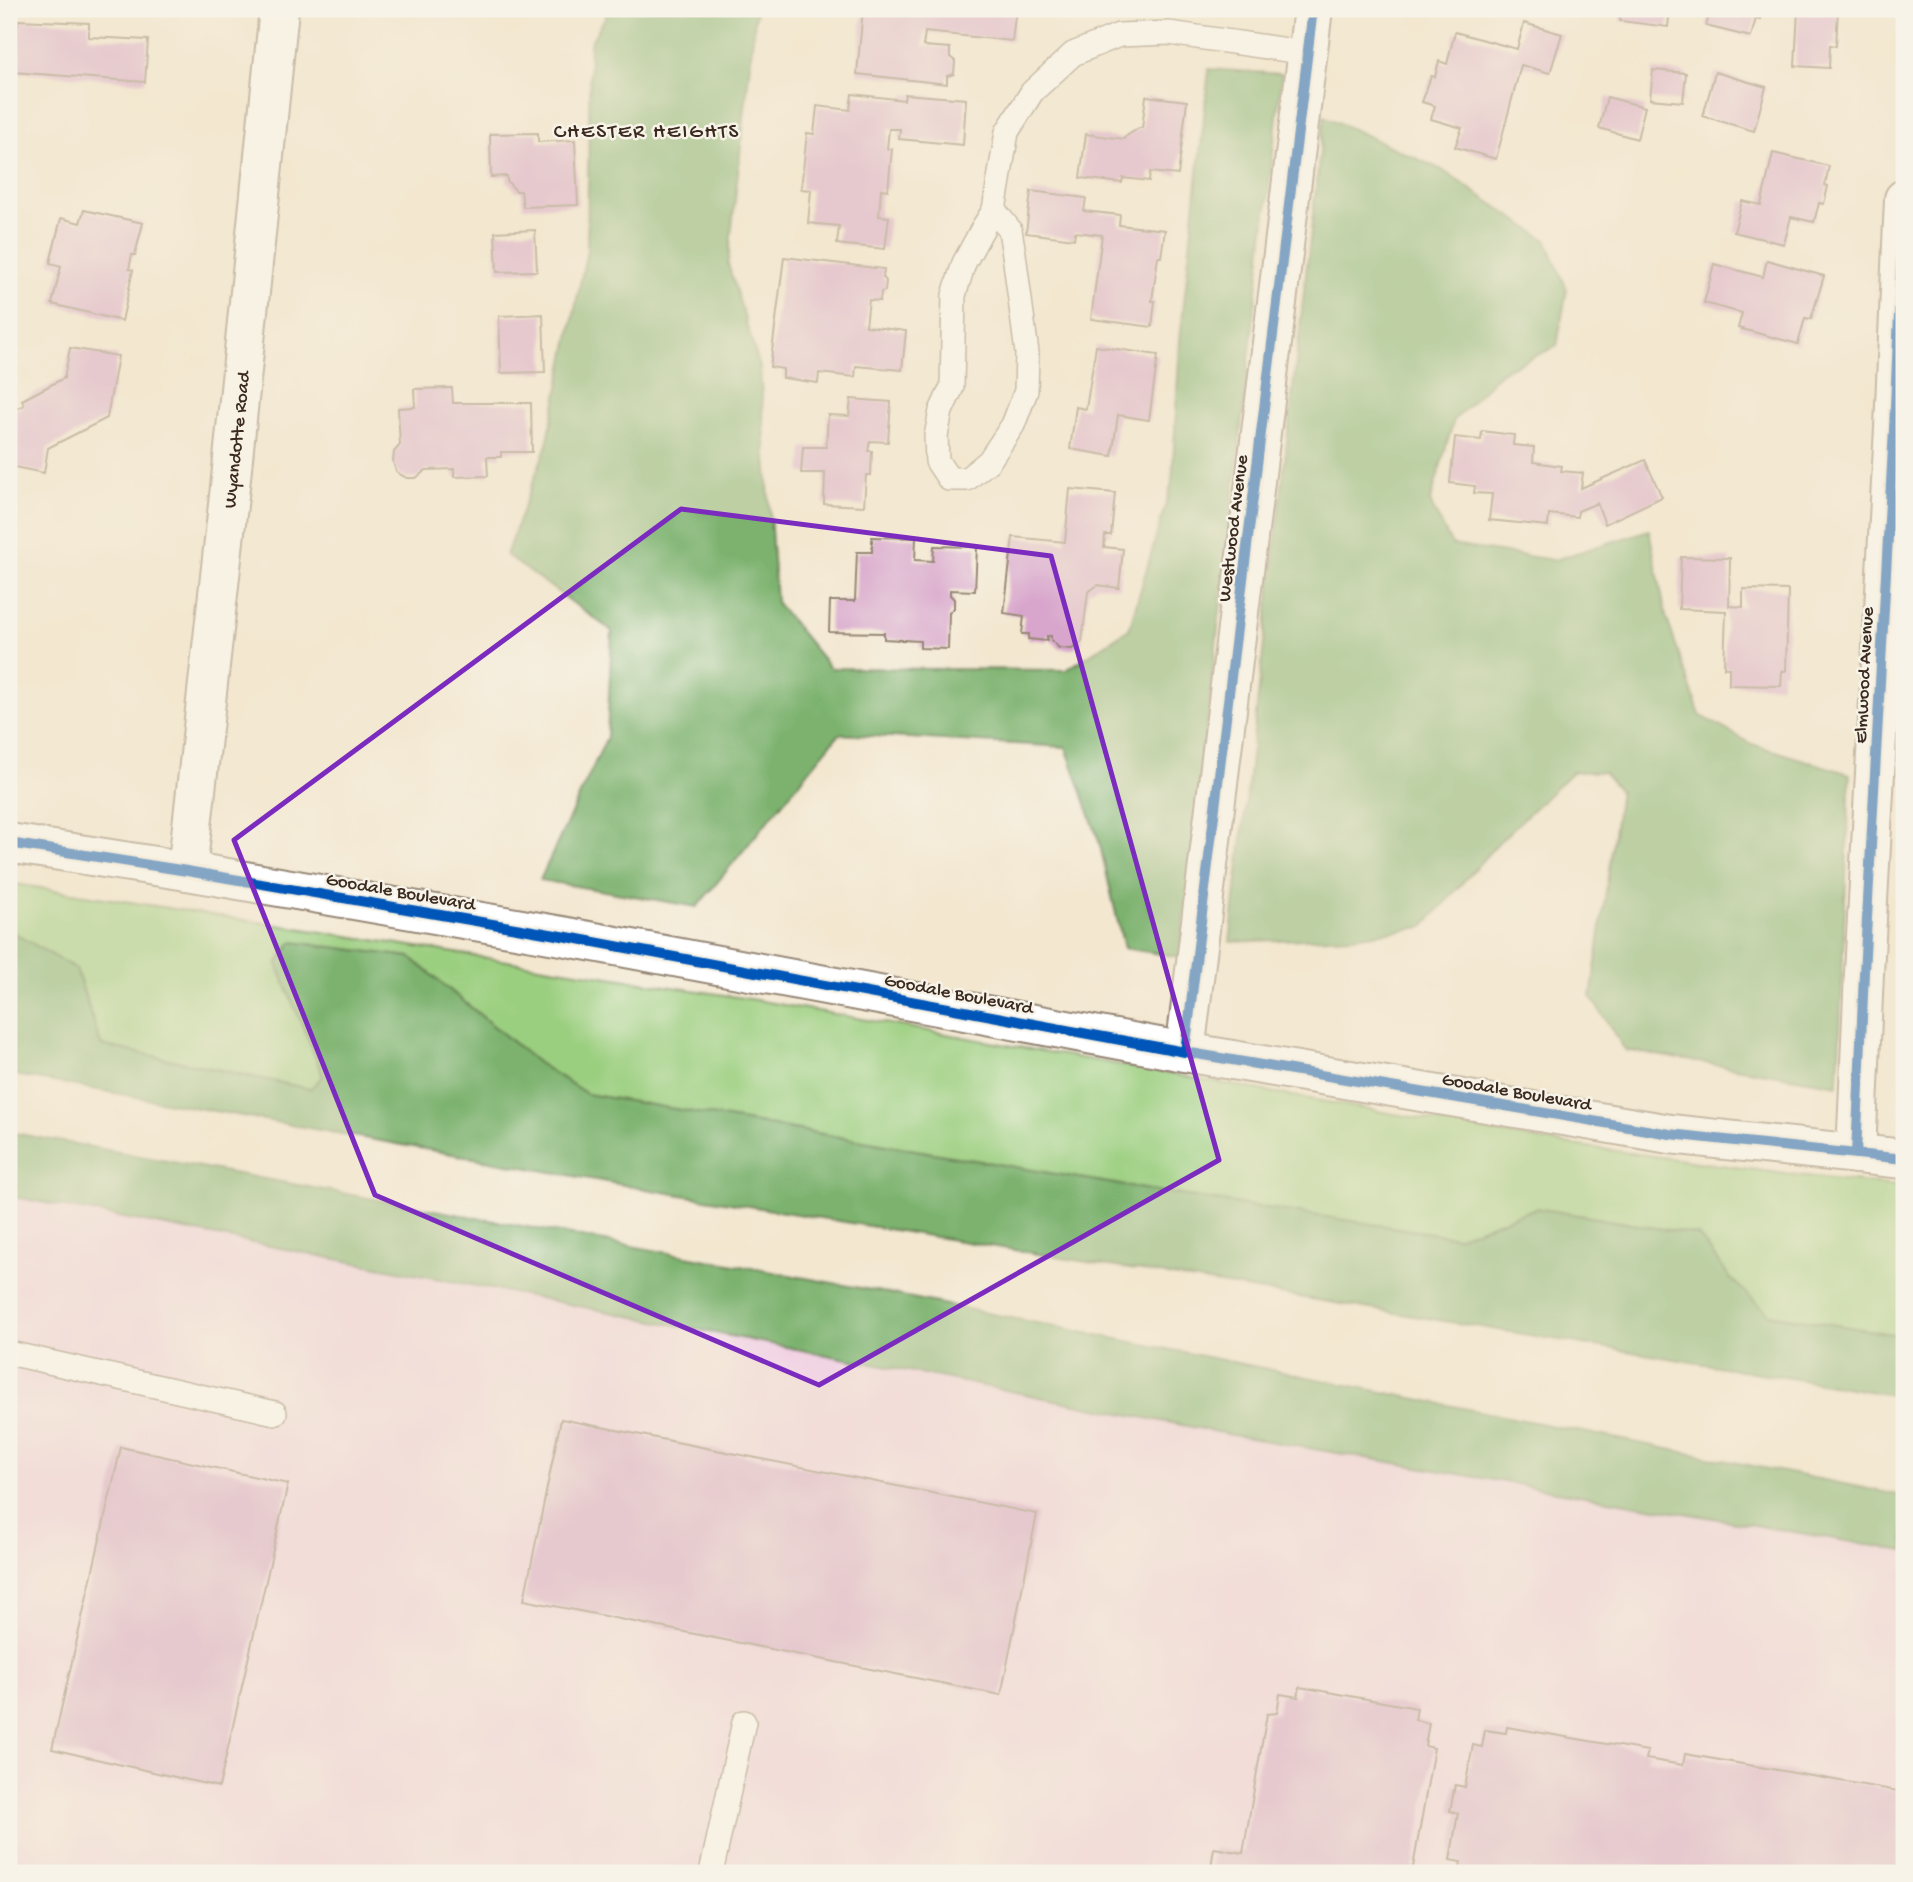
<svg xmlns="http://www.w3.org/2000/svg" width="1913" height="1882" font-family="'Gochi Hand',sans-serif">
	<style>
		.built { fill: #f1d0e4 }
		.green { fill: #9bcf80; stroke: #6b7c4f; stroke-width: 2 }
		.forest { fill: #7cb26e; stroke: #5c6e46; stroke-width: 2 }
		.building { fill: #d8a5cc }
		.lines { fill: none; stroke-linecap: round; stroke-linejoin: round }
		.lane-casing { stroke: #978877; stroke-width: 26 }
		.street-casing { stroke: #978877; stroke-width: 42 }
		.lane { stroke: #fff; stroke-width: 23 }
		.street { stroke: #fff; stroke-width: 38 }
		.cycleway-casing { stroke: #f7f3e8; stroke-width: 15 }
		.cycleway { stroke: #0057b8; stroke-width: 10 }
		.marked { fill: none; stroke: #7b2cbf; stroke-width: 5; stroke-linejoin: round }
		.labels { text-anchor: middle; stroke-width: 5; stroke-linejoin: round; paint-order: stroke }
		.street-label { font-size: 19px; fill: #3b2a1e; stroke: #f7f3e8 }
		.neighbourhood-label { font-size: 21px; letter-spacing: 2px; fill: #3b2a1e; stroke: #f7f3e8 }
	</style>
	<rect width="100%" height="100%" fill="#f7f3e8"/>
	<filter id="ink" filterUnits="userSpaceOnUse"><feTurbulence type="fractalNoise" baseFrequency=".0143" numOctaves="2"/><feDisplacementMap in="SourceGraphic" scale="14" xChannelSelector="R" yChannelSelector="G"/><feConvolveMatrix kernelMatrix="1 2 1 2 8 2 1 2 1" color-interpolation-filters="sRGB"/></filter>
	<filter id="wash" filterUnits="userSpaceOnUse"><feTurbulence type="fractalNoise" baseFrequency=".00686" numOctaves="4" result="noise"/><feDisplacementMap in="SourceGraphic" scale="28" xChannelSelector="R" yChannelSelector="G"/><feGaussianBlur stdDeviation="1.57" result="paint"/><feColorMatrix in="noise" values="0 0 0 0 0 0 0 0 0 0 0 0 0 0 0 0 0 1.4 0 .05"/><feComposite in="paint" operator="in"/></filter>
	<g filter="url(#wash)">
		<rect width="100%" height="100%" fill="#f3e7d0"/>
		<path class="built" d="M9,1196L543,1299L1232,1435L1904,1551V1873H9Z"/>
		<path class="green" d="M9,883L750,999L1557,1143L1779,1173L1904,1187V1336L1769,1314L1731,1279L1698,1235L1536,1208L1457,1237L1161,1192L587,1094L538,1063L410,957L292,942L277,964L323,1076L310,1089L101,1045L76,969L9,930Z"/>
		<g class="forest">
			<path d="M610,9H756L728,264L760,368L776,602L830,668L1066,670L1129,629L1172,483L1180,340L1209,69L1282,74L1180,957L1124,948L1099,841L1066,747L839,734L697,907L540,880L607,737L612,631L506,555L547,444L587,250L590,43Z"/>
			<path d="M1324,116L1442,170L1546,240L1567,289L1557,346L1501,372L1454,420L1430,502L1452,545L1554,560L1649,530L1666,616L1700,715L1752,744L1850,774L1838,1085L1625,1050L1591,997L1620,791L1603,772H1572L1498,843L1423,927L1353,937L1230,942Z"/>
			<path d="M9,930L76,969L101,1045L310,1089L323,1076L277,964L292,942L410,957L538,1063L587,1094L1161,1192L1457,1237L1536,1208L1698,1235L1731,1279L1769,1314L1904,1336V1397L657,1191L9,1074Z"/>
			<path d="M9,1132L882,1292L1904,1496V1551L1232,1435L543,1299L9,1196Z"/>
		</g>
		<g id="blocks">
			<g class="building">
				<path d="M863,9H1016L1012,41L925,32L923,46L950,48V57L955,61L954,74L947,76V84L857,74Z"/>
				<path d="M1621,9H1670L1668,27L1620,21Z"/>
				<path d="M1711,9H1763L1760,19L1756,18L1751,37L1706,26Z"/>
				<path d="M1798,9H1838L1836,46L1830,45L1829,68L1795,66Z"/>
				<path d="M18,20L89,23V37L148,40L145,82L13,72Z"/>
				<path d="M1524,23L1562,34L1550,73L1521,65L1496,159L1455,147L1462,128L1431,119L1435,106L1422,102L1431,76L1435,77L1439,61L1447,64L1455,32L1517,49Z"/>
				<path d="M1653,70L1686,73L1683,102L1650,99Z"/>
				<path d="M1715,72L1766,87L1754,131L1703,116Z"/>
				<path d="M852,94L904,100L905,94L966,99L963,145L899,139L900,129H889L887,149H892L888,190L881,189L879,216L889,217L885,249L837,244L839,226L808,223L811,190L801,189L807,133L814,134L817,106L850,110Z"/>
				<path d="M1146,96L1187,101L1178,175L1150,172L1149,181L1123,178L1122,183L1080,178L1086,134L1124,139L1125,137L1139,128H1142Z"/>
				<path d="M1607,97L1645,107L1637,139L1599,128Z"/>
				<path d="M538,133V142L575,140L578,205L523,207L521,191H516L507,181V176L491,177L490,134Z"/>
				<path d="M1773,153L1829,166L1825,185L1828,186L1824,204L1819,203L1814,222L1791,217L1784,244L1734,232L1742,201L1761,205Z"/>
				<path d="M1031,191L1086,198L1084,211L1120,215L1119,225L1165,230L1161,257H1158L1152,301H1155L1152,327L1091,319L1102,235L1075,232L1074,239L1026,233Z"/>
				<path d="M84,210L143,223L135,255H132L129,269L133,270L122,321L52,304L61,266L50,263L61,218L80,223Z"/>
				<path d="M535,230L537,271L497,272L495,232Z"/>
				<path d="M784,257L884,269L883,277L886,281L885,291L881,292L880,301L869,300L866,326L906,331L902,370L856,366L855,377L819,373L818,383L783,378V369L770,367Z"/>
				<path d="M1767,260L1824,276L1811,319L1805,318L1798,344L1738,328L1742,313L1704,303L1714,264L1763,277Z"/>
				<path d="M543,314L545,372L501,373L499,316Z"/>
				<path d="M1096,346L1158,355L1149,420L1118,415L1112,456L1070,449L1076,407L1086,409Z"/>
				<path d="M70,348L118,356L107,418L48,448L44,473L9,466V413L24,405L22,400L64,378Z"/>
				<path d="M452,388L453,403H531L532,452H501V457H487L488,476L454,477V469L426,470L416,478H407L401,475L396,471L393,462L394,452L400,445L398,408L415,407L414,389Z"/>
				<path d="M851,399L891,402L888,442L870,441L868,451H872L871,475H866L864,506L824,504L825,473H801L803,447H826L828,415L849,416Z"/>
				<path d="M1482,431L1514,435L1513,445L1534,447L1533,462L1562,466L1561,471L1583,473L1581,488L1645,460L1662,497L1605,524L1597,503L1578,511L1577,517L1549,514L1548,526L1489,520L1492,494L1474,493L1475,486L1450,483L1455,437L1481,440Z"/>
				<path d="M1070,489L1115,493L1111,535H1105L1104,547L1123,549L1119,588L1098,585L1088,592L1082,642L1072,649L1059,648L1051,640V636H1047V641L1028,639L1029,634H1022L1024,616L1004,613L1013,537L1065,542Z"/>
				<path d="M872,537L916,538L915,560L933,561L934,546L977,547L975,591L950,590V595L954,599V608L949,613L948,649L920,648V641L884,639V633L829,632L830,601H855L857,552H872Z"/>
				<path d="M1681,557L1730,558L1729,606L1743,607V589L1788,590L1786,671H1782L1781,686L1729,685V668H1724L1726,611L1679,609Z"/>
				<path d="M561,1419L1037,1514L1001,1695L524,1600Z"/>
				<path d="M121,1447L288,1484L219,1787L52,1749Z"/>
				<path d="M1300,1687L1417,1708L1415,1720L1429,1723L1425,1746L1434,1748L1412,1873H1210L1214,1848L1243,1853L1267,1714L1277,1713L1280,1694L1298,1697Z"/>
				<path d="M1507,1727L1648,1751L1646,1759L1683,1765L1685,1754L1904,1792V1873H1459L1461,1862L1450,1860L1458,1813L1450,1811L1455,1785L1465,1787L1473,1745L1482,1747L1485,1730L1506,1733Z"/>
			</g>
		</g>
	</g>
	<g filter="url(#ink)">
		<use href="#blocks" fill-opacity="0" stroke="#978877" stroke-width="2"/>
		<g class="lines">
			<g class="lane-casing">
				<g id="lane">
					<path d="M994,210L1010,230L1014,254L1027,353L1026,391L1013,425L989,461L967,479H949L937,461L936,436L941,411L952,387L954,295L964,263L984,226Z"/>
					<path d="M994,210L1007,132L1032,92L1073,54L1119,35L1169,33L1308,53"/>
					<path d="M9,1353L275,1413"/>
					<path d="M711,1873L744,1722"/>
				</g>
			</g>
			<g class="street-casing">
				<g id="street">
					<path d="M9,843L187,871L562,936L1185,1052L1670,1134L1904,1159"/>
					<path id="s1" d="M187,871L231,478L279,9"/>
					<path d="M1185,1052L1313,9"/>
					<path d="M1856,1154L1864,973L1894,428L1904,199"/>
				</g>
			</g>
			<use href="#lane" class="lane"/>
			<use href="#street" class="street"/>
			<g class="cycleway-casing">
				<g id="cycleway">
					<path d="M9,843L187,871L562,936L1185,1052L1670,1134L1904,1159"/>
					<path d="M1185,1052L1313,9"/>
					<path d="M1856,1154L1864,973L1894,428L1904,199"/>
				</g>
			</g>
			<use href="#cycleway" class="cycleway"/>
		</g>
	</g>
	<path d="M0 0H1913V1882H0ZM681,509L1051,556L1219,1160L819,1385L375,1195L234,840Z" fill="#f3e7d0" fill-opacity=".55" fill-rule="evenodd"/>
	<path class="marked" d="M681,509L1051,556L1219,1160L819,1385L375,1195L234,840Z"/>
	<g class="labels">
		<g class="street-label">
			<text dy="7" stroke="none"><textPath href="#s1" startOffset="434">Wyandotte Road</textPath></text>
			<text transform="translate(1231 528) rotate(-83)" y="7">Westwood Avenue</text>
			<text transform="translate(1862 675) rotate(-87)" y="7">Elmwood Avenue</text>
			<text transform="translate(401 890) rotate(10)" y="7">Goodale Boulevard</text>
			<text transform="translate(959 992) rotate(11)" y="7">Goodale Boulevard</text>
			<text transform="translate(1517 1090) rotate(10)" y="7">Goodale Boulevard</text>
		</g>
		<g class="neighbourhood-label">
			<text x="647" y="137">CHESTER HEIGHTS</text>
		</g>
	</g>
	<rect width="1913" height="1882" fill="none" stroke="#f7f3e8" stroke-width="35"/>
</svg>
